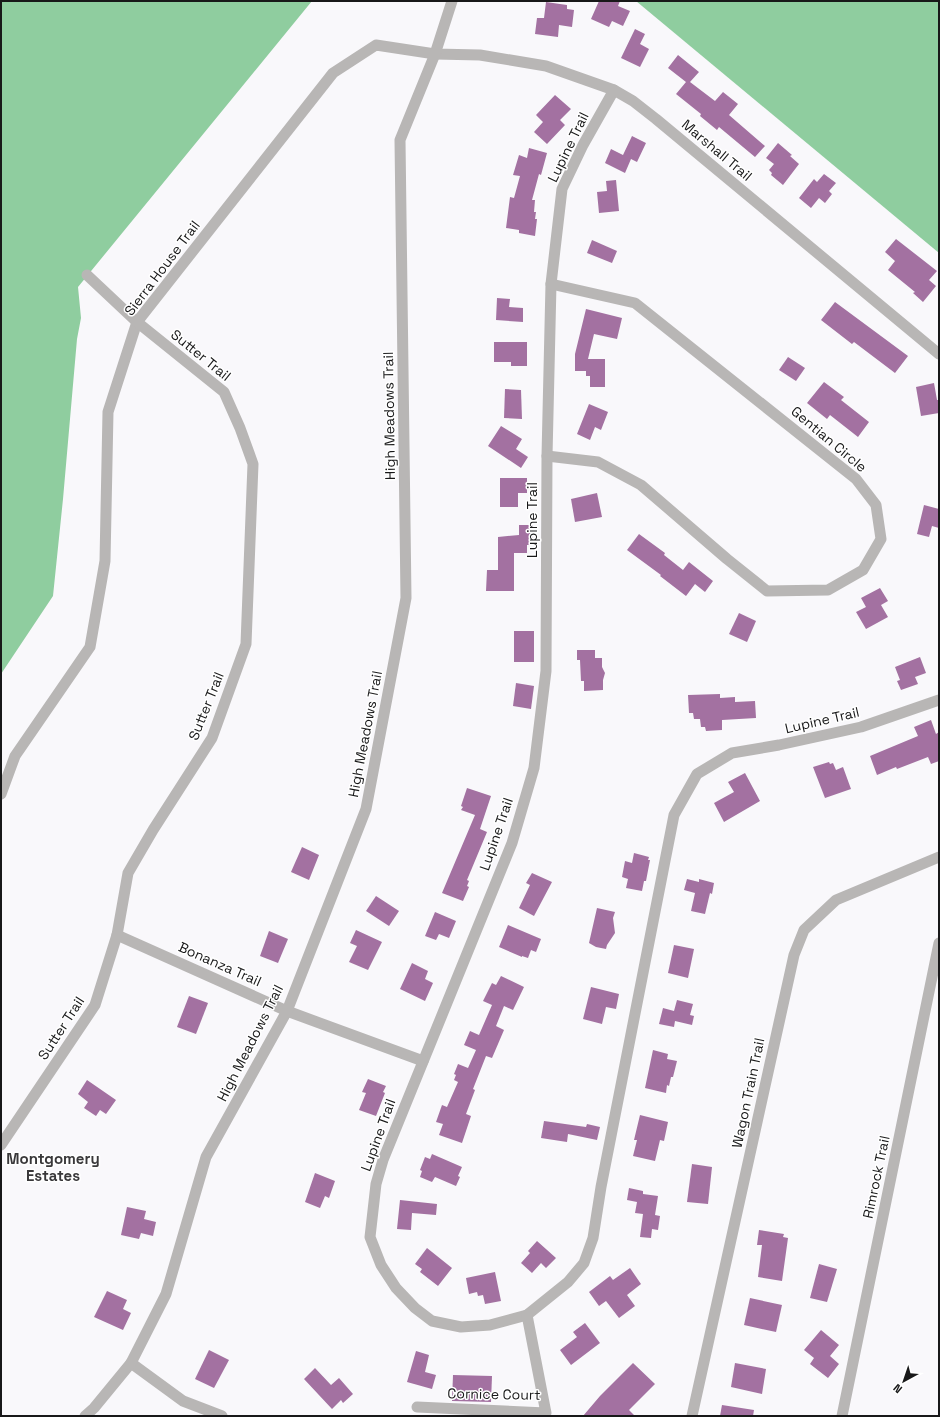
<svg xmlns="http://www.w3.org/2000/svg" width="940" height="1417" font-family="'Space Grotesk',sans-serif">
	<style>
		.forest { fill: #8fcd9f }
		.building { fill: #a371a1 }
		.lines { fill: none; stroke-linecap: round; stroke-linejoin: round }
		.minor { stroke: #b8b6b5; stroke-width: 11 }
		.labels { text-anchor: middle; stroke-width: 3; stroke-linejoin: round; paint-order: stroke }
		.street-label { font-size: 14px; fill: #181819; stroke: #fff }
		.neighbourhood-label { font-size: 15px; font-weight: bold; fill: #39383a; stroke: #fff }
	</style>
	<rect width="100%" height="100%" fill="#f9f8fb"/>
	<g class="forest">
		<path d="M1,1H312L78,287L81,318L77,339L63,499L53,596L1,674Z"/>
		<path d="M636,1H939V253Z"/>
	</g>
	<g class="building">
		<path d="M599,1H620L618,6L630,11L623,26L612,21L609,27L591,19Z"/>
		<path d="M546,2L567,5V9L574,10L572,27L559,25L558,37L535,34L537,18H544Z"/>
		<path d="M635,29L645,34L640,44L649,49L640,67L621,58Z"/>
		<path d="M678,55L699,72L690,82L715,101L723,92L738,104L729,115L765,146L755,157L719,127L717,130L700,116L701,114L676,94L686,82L668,68Z"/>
		<path d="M555,95L571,109L560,120L565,125L547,144L534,132L543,122L536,115Z"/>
		<path d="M632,136L646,143L637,162L631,159L625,173L605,163L611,149L623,155Z"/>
		<path d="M778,143L792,155L790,156L799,164L783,185L771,175L772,173L769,170L774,164L766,158Z"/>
		<path d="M529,148L547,153L541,175L539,174L532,200H535L534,212H536L535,219H537L535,236L519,233V230L506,228L510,197L514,198L520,176L513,175L519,155L527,158Z"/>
		<path d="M824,174L836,183L829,191L832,194L825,203L819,198L811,208L799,198L814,179L817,182Z"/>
		<path d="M616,180L619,211L599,213L597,192L607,191L606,181Z"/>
		<path d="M896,239L937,271L929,280L936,286L923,302L913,293L915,292L888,270L895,261L885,252Z"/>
		<path d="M592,240L617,251L612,263L587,253Z"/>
		<path d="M497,298L510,299L509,307L523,308V322L496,320Z"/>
		<path d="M835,302L908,356L895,373L854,342L852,344L821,320Z"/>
		<path d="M586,309L622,318L617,339L594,334L588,359H605V387H590V376H586V371H575V354Z"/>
		<path d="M494,342H527V366H511V362H494Z"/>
		<path d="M788,357L805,368L796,381L779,370Z"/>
		<path d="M824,382L844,397L841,400L869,422L858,437L830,415L827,419L807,403Z"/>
		<path d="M934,383L937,400H939V413L921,416L916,387Z"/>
		<path d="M505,389L521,390L522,419L504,418Z"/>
		<path d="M589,404L608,412L601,430L595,427L590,440L577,434Z"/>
		<path d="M501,426L522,439L516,449L528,457L521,468L488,446Z"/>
		<path d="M500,478H527V493H518V507H500Z"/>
		<path d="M597,493L602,517L575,522L571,499Z"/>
		<path d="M924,505L939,509V528L932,526L929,537L917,534Z"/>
		<path d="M519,525H533L532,545H527V553H514V591H486L487,570H498V537L519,535Z"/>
		<path d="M639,534L665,553L664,555L683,570L689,562L713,581L705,592L695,584L686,596L660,576L661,575L627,550Z"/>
		<path d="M880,588L888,601L881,605L888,617L866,629L856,612L866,607L861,598Z"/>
		<path d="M739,613L756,621L747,642L729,634Z"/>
		<rect x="514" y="631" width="20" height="31"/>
		<path d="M577,650H595V658H602V667L605,673L603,680V690L584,691V681H581L580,660H577Z"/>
		<path d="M920,657L926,673L915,677L918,684L901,690L897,681L900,680L895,667Z"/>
		<path d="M516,683L534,686L531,709L513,706Z"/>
		<path d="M720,694V698L735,697V702L755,701L756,718L722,720V730L706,731L705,727H701L700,719H694L693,713H689L688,695Z"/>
		<path d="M931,720L936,734L939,732V761L931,764L928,757L897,769L896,767L877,775L870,756L918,736L914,727Z"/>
		<path d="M829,762L830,764L833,763L836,770L843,767L851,789L825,798L813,767Z"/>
		<path d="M745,773L760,801L724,822L714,803L734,792L728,782Z"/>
		<path d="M467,788L491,796L480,829L487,832L467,880L469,881L467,886L469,887L463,901L442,893L475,815L461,810L463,807L461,806Z"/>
		<path d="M302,847L319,855L309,880L291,872Z"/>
		<path d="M634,853L649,857L648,860H650L646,881H644L642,891L626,888L628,879L622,877L625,861L632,863Z"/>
		<path d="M532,873L552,882L534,916L519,908L530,885L526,883Z"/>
		<path d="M687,879L699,882V879L714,883L712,894L710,893L705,914L691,911L695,893L684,890Z"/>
		<path d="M376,896L399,911L389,926L366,911Z"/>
		<path d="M597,908L615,912L613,918L615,933L607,945L606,949L596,947L589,943Z"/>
		<path d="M435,912L456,921L449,938L439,934L436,940L425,936Z"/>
		<path d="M508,925L541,939L536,952L531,950L528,958L522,956V957L499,947Z"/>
		<path d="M356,930L382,942L368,970L349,962L357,946L350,943Z"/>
		<path d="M269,931L288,939L278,963L260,956Z"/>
		<path d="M674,945L694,949L688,978L668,973Z"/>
		<path d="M412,963L428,971L425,979L433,983L425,1001L400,989Z"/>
		<path d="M501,976L524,987L513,1010L504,1006L496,1026L504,1030L492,1058L486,1056L473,1089L475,1090L466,1114L471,1116L462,1143L439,1135L443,1124L436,1122L442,1105L447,1107L458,1082L454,1080L456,1075L454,1074L458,1064L468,1068L476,1050L464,1045L470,1031L479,1035L492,1005L483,1001L492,983L496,985Z"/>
		<path d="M591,987L619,994L616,1009L606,1007L602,1024L583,1019Z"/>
		<path d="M189,996L208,1003L196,1034L177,1027Z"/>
		<path d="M677,1000L693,1004L690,1015L694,1016L692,1025L675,1021L674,1027L659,1024L663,1008L674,1011Z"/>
		<path d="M653,1050L668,1054L667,1059L677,1061L673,1077H671L669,1086L667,1085L666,1093L645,1088Z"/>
		<path d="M368,1079L386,1086L383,1092L385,1093L376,1116L359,1110L366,1093L362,1092Z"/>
		<path d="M87,1080L116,1100L106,1114L100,1110L96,1116L84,1108L88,1102L78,1094Z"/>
		<path d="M640,1115L668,1122L664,1141L660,1140L655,1161L633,1156L637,1140H634Z"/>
		<path d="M544,1121L586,1127L587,1124L600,1127L597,1140L568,1134L567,1142L541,1138Z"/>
		<path d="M432,1154L462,1167L458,1176L460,1177L456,1186L435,1177L432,1182L420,1177L422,1171L420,1170L425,1157L430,1159Z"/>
		<path d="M692,1164L712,1167L708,1204L687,1202Z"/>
		<path d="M315,1173L335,1181L329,1198L325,1196L320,1208L305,1202Z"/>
		<path d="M629,1188L643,1191V1194L658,1196L655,1215L660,1216L658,1230L652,1229L651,1238L640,1237L643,1214L635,1213L637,1202L627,1200Z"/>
		<path d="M400,1200L437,1204L436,1215L412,1213L411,1230L397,1229Z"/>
		<path d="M127,1207L146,1211L144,1219L156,1222L153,1236L141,1233L139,1239L121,1235Z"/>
		<path d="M759,1230L784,1234L783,1237L788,1238L782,1281L758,1277L762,1245H757Z"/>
		<path d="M537,1241L556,1258L546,1268L541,1263L532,1273L521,1263L530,1253L528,1251Z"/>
		<path d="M427,1248L452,1268L438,1286L420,1272L422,1269L415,1264Z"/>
		<path d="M819,1264L837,1269L827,1302L810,1298Z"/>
		<path d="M630,1268L641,1284L627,1295L635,1306L619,1318L606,1301L599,1306L589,1292L610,1276L613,1280Z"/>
		<path d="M495,1272L501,1301L485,1304L483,1295L478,1296L477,1292L469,1294L466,1278Z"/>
		<path d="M107,1291L127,1300L123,1309L131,1313L123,1330L94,1317Z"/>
		<path d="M750,1298L782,1305L776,1332L744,1325Z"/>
		<path d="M585,1323L600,1343L571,1365L560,1350L577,1337L573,1332Z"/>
		<path d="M821,1330L839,1345L830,1356L839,1364L828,1378L810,1364L814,1358L804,1350Z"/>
		<path d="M209,1350L229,1360L214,1388L195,1379Z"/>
		<path d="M416,1351L429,1355L425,1372L436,1375L432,1389L407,1382Z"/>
		<path d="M633,1363L655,1384L629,1410L635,1416H583L600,1396Z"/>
		<path d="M735,1363L766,1369L762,1394L731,1387Z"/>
		<path d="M315,1368L331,1385L339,1378L353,1394L343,1403L341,1400L332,1409L304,1379Z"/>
		<path d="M453,1375L492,1376L491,1402L452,1401Z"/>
		<path d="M722,1405L754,1410L753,1416H720Z"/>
	</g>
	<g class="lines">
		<g class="minor">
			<path d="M614,90L583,145L562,189L551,284L547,456L546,671L534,768L512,843L383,1160L376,1184L370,1237L381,1265L396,1288L415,1308L432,1321L461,1327L490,1325L527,1315L568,1282L584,1263L593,1238L601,1187L674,815L697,774L732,753L779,745L861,727L939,700"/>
			<path d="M547,456L598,462L641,485L727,559L767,591L828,590L863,570L881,539L876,505L856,479L635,303L551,284"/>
			<path d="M1,794L15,756L90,647L105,561L108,412L137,322L333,73L376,45L435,54L480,55L546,66L614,90L633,101L656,119L939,354"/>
			<path d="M117,935L287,1011L423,1061"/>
			<path d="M1,1145L95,1005L117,935L128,873L153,830L212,738L246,644L253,464L240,428L224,392L137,322L87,275"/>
			<path d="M131,1363L183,1401L222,1416"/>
			<path d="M417,1407L546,1413L527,1315"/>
			<path d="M85,1416L94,1408L131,1363L166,1294L206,1157L287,1011L366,809L406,598L400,140L435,54L452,1"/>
			<path d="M692,1416L794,955L804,930L836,900L939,857"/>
			<path d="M842,1416L939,943"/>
		</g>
	</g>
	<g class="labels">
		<g class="street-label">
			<text transform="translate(568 147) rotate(-64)" y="5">Lupine Trail</text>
			<text transform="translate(717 150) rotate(40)" y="5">Marshall Trail</text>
			<text transform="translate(162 268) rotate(-53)" y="5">Sierra House Trail</text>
			<text transform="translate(201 355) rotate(39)" y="5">Sutter Trail</text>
			<text transform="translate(389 416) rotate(-91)" y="5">High Meadows Trail</text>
			<text transform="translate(829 439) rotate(40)" y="5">Gentian Circle</text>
			<text transform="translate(532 520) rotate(-90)" y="5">Lupine Trail</text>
			<text transform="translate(206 706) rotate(-68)" y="5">Sutter Trail</text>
			<text transform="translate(822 720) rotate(-13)" y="5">Lupine Trail</text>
			<text transform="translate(365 734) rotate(-79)" y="5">High Meadows Trail</text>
			<text transform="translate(496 834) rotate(-71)" y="5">Lupine Trail</text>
			<text transform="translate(220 964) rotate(24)" y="5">Bonanza Trail</text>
			<text transform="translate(61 1028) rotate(-57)" y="5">Sutter Trail</text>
			<text transform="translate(250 1043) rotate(-63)" y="5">High Meadows Trail</text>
			<text transform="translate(748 1093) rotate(-78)" y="5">Wagon Train Trail</text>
			<text transform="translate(378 1135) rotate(-70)" y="5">Lupine Trail</text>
			<text transform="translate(876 1177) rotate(-78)" y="5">Rimrock Trail</text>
			<text transform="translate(494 1394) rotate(1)" y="5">Cornice Court</text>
		</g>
		<g class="neighbourhood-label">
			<text x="53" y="1164">Montgomery<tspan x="53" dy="17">Estates</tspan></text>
		</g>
	</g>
	<rect width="940" height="1417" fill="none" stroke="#181819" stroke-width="4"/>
	<g transform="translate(904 1381) rotate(220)" stroke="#ffffff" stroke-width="3" paint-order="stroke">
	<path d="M0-3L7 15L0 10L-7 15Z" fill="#181819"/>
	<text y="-6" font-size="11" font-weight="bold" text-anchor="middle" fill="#181819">N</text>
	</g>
</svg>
